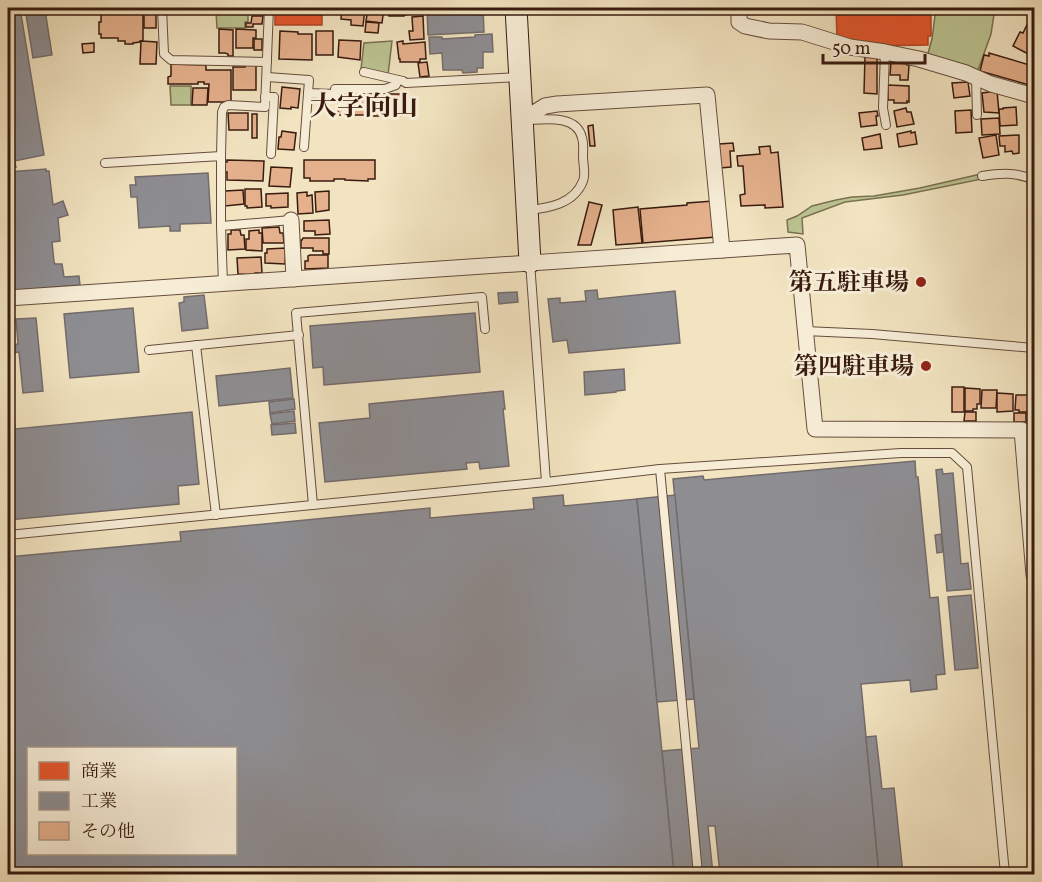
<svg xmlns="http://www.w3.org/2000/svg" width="1042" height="882" font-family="Vollkorn,'Noto Serif JP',serif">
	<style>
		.green { fill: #bcc492; stroke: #7a7050; stroke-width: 1.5 }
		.shops { fill: #e4572e; stroke: #b04525; stroke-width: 1.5 }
		.industry { fill: #8d8d92; stroke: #746b6b; stroke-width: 1.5; fill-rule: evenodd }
		.building { fill: #e5b18d; stroke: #381b0f; stroke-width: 1.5 }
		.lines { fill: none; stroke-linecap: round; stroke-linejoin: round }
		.lane-casing { stroke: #664d3c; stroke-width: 10 }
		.street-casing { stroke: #664d3c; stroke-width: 17 }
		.secondary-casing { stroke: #381b0f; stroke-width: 23 }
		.lane { stroke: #f7edd7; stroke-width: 8 }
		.street { stroke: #f7edd7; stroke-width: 15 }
		.secondary { stroke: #f7edd7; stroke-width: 21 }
		.poi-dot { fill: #8f2418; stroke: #f7edd7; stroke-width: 2 }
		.labels { text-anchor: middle; stroke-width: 6; stroke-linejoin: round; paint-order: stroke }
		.poi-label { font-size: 24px; font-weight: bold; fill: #381b0f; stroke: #f7edd7; text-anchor: end }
		.quarter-label { font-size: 27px; font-weight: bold; fill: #381b0f; stroke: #f7edd7 }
	</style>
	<rect width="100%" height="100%" fill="#f2e4c1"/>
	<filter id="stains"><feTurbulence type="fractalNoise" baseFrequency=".00333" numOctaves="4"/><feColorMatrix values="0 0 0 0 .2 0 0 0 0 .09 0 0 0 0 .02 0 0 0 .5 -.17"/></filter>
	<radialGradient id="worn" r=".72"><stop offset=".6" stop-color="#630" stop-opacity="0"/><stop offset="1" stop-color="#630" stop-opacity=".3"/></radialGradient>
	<g class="green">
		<path d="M936,8H973L978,9L979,8H995L991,34L977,73L927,57L932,39Z"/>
		<path d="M216,12H248V22H245V28H217Z"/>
		<path d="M392,41L388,75L361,69L364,43Z"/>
		<path d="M170,86H191V105H171Z"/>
		<path d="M981,174L982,179L903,195L845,202L802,218L803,234L788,232L787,220L797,216L812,206L836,200L852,197L874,196L920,188Z"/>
	</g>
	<g class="shops">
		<rect x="275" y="8" width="47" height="17"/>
		<path d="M836,8H935V10H931V36H928V45L866,46L837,39Z"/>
	</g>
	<g class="industry">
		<path d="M8,8H20L44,155L14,161L16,167L8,168Z"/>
		<path d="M25,8H43L44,10H45L52,55L33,58Z"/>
		<path d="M427,8H483L484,32L428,35Z"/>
		<path d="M492,34L493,52H483V68H477V72L463,73L462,70H443L442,53L430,54L429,37H442V39L475,37V35Z"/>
		<path d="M46,169V171H49L53,205L63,201L68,215L58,218L60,241L52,242L54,262L55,264H62L64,277L79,276L80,285L8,291V172Z"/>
		<path d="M208,173L211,223L180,224V231H170V226L139,228L137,197H131L130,185H136L135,177Z"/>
		<path d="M597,290L598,299L675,291L680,343L569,353L567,340L553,342L548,299L560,298V303L586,301L585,291Z"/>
		<path d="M517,292L518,302L499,304L498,293Z"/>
		<path d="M204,295L208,328L182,331L179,303L184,302V297Z"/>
		<path d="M133,308L139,372L70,378L64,314Z"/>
		<path d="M475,313L480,372L324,385L323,367L313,368L310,326Z"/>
		<path d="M36,318L43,391L23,393L19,352L10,353L9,345L18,344L16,319Z"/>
		<path d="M8,348L15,429L192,412L199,484L178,486L179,504L8,520Z"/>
		<path d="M290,368L293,398L219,406L216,376Z"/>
		<path d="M624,369L625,390L616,391V392L585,395L584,372Z"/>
		<path d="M503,391L505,409H503L509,466L480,469L479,462L466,463L467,469L325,482L319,423L370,418L369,404Z"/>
		<path d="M294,399L295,409L270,413L269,402Z"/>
		<path d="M294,411L295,421L272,424L270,414Z"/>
		<path d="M295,423L296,433L272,435L271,425Z"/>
		<path d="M915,461L916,477H918L930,598L938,597L945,674L936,675L937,689L911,692L910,680L861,684L879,874H720L715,826H708L713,874H674L662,751L699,748L673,479L703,476L704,480Z"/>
		<path d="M942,469L943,474L953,473L961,564L968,563L971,589L947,591L936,470Z"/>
		<path d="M563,495L564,506L637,499L674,874H8V557L181,541L180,532L430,508V518L534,509L533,498ZM28,748H236V854H28Z"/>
		<path d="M675,495L694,699L657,702L637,499Z"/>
		<path d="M941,534L943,552L937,553L935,535Z"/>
		<path d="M971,595L978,668L955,670L948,597Z"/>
		<path d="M876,736L882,789L894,788L903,874H879L866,737Z"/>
	</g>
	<g class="building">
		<path d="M342,8H365L363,26L351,25V20L341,19Z"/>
		<path d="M368,8H384L382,23L366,21Z"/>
		<path d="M389,8H406V15H404V16H389Z"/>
		<path d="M1034,10V57L1013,46L1020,32L1023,33Z"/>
		<path d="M101,13H143V41H140V42L133,43V44H125V41H118V38H101V34H99V22H101Z"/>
		<path d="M156,13V28H144V14Z"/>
		<path d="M252,16H263L262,24H253V27H246V23H251Z"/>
		<path d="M423,16L424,39L410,40L409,31H413L412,17Z"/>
		<path d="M366,22L379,23L378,33L365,32Z"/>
		<path d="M219,29L233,30V56H228V54L225,53H219Z"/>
		<path d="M236,29L256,30V38H253V48H236Z"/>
		<path d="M280,31L298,32V34H312V60L279,59Z"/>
		<rect x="316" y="31" width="17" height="24"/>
		<rect x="254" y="39" width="8" height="11"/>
		<path d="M339,40L361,41L360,60L338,57Z"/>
		<path d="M141,41L157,42L156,64H140Z"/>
		<path d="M403,41V44L425,42L426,59H420V62H400V59H399L397,42Z"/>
		<path d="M94,43V52L83,53L82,44Z"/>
		<path d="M989,53L1033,66L1034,82L1033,86L980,71L984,55L989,56Z"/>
		<path d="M865,56H877V94L864,93Z"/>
		<path d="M427,62L429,76L420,77L418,63Z"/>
		<path d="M891,62L907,63V65H909L908,80H900V75H890Z"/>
		<path d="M171,64L206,65V70H231V102H208L209,84H204V82H198V84H168V77L171,76Z"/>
		<path d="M245,65H256V90H233V67H245Z"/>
		<path d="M968,82L970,96L954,98L952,83Z"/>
		<path d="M888,85L909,86V102L907,101V103H894V100H888Z"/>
		<path d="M282,87L300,89L298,108L291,107V109L280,108Z"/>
		<path d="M193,88H208L207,105H192Z"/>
		<path d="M997,91L999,113L984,112L982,93Z"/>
		<rect x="338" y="94" width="29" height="21"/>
		<rect x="371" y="94" width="30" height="22"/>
		<path d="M1016,107L1017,125L1000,126L999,109H1003V108Z"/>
		<path d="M906,108L907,112H911L914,124L897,127L894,111Z"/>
		<path d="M971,110L972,132L956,133L955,111Z"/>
		<path d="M877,111L878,116H876L877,125L861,127L859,113Z"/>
		<path d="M228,113H248V130H229Z"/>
		<rect x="252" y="114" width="5" height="24"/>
		<path d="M999,118L1000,134L982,135L981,119Z"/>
		<path d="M593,125L595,146H590L588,126Z"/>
		<path d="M282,131L296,133L294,150L278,149L279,137H281Z"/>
		<path d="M911,131V133L915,132L917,144L899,147L897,134Z"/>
		<path d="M880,134L882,148L864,150L862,138Z"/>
		<path d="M996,135L999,155L983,158L979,138Z"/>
		<path d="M1019,135V153L1013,154L1012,151L1005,152V146H1000L999,136Z"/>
		<path d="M733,143L734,151H730L731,167L720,168L719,144Z"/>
		<path d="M770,146L771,153L778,152L783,207L765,208V205L741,206L740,195L745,194L743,166H738L737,156L760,154L759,147Z"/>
		<path d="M227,160L264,161L263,181L227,180V172H225V162H227Z"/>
		<path d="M304,160H375V179H368V181L345,180V179H334V181H310V178H304Z"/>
		<path d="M271,167L292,168L290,187L269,186Z"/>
		<path d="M245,189H261L262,207L247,208V206H245Z"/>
		<path d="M243,190L244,204L225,206V191Z"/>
		<path d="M329,191V210L316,212L315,192Z"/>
		<path d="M307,192V196L312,195L313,213L298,214L297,193Z"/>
		<path d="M288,193V207L271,208V206H266V194Z"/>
		<path d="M713,201L716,237L643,243L640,209L687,205V203Z"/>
		<path d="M589,202L602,205L591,245H578Z"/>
		<path d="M638,207L642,243L616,245L613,210Z"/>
		<path d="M329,220L330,234L315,235V231H304V221Z"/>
		<path d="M279,227L280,233H283L284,243H263L262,228Z"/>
		<path d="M231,230H240L241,235H244L245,249L228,250V234H231Z"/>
		<path d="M259,230V233H262V251L246,250V239H249V231Z"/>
		<path d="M303,238H329V254H323V251H313V248H301V240H302Z"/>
		<path d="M286,248L285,264L265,263V253H267V249Z"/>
		<path d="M310,255H328V268L305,269V261H308V256Z"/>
		<path d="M261,257L262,273H255V275L238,274L237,258Z"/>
		<rect x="952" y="387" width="12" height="25"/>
		<path d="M965,388L980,389V404H977V409H973V411H965Z"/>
		<path d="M982,390H997L996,408H981Z"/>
		<path d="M997,393L1013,394V411L997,412Z"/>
		<path d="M1016,395H1033L1032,409H1030L1029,412H1019V410H1015Z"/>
		<path d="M965,412H976V421H964Z"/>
		<rect x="1014" y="413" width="12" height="9"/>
	</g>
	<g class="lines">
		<g class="lane-casing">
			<g id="lane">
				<path d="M162,8L164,54L171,60L267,62"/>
				<path d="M885,52L883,108L886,125"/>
				<path d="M364,72L403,81L406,83L519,77"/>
				<path d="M267,77L309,80L304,147"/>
				<path d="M976,77L977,115"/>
				<path d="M308,93L335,94V89H385L396,85L397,80"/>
				<path d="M265,97H274L271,154"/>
				<path d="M221,156L222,112L224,107L228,105L265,107L269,8"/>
				<path d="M105,163L221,156V226L223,284"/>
				<path d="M982,176C1001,173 1017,172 1034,180"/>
				<path d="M528,210C549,208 574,204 583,181C586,174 583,164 583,157C583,151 584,144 582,138C577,115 546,119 529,120"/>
				<path d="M221,226L291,220"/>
				<path d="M530,262L546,482"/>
				<path d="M805,331L872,334L1034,348"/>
				<path d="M196,345L216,515"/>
				<path d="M149,350L299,335"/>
				<path d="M660,469L698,874"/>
				<path d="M313,505L296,313L482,297L485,329"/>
				<path d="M8,535L546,482L660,469L901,453H952L967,467L1005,874"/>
			</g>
		</g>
		<g class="street-casing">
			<g id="street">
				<path d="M739,8V22L745,26L769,31L802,32L850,47L885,52L919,59L966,73L991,84L1034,96"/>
				<path d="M521,121L545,106L557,104L707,95L722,250"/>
				<path d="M291,220L294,279"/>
				<path d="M8,298L797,245L815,429L1022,430L1034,575"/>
			</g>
		</g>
		<g class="secondary-casing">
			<path id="secondary" d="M516,8L530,262"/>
		</g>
		<use href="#lane" class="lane"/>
		<use href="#street" class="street"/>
		<use href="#secondary" class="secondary"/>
	</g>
	<g class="poi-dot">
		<circle cx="921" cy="282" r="6"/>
		<circle cx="926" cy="366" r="6"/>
	</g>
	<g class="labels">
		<g class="poi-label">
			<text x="909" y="290">第五駐車場</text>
			<text x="914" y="374">第四駐車場</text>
		</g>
		<g class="quarter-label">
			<text x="364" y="115">大字向山</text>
		</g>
	</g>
	<rect width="1042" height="882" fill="none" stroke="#f2e4c1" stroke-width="30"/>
	<rect x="9" y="9" width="1024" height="864" fill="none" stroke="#381b0f" stroke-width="3"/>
	<rect x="15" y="15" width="1012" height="852" fill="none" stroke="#381b0f" stroke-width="1.5"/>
	<rect x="27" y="747" width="210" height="108" fill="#f7edd7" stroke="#ab9987" stroke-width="1.5"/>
	<rect x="39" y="762" width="30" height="18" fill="#e4572e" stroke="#ab9987" stroke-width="1.5"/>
	<text x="81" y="777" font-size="18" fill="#381b0f">商業</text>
	<rect x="39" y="792" width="30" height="18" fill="#8d8d92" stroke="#ab9987" stroke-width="1.5"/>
	<text x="81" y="807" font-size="18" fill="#381b0f">工業</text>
	<rect x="39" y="822" width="30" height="18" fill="#e5b18d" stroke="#ab9987" stroke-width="1.5"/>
	<text x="81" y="837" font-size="18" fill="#381b0f">その他</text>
	<path d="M823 54v9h102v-9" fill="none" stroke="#381b0f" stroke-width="3"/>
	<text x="832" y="54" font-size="18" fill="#381b0f" stroke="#f7edd7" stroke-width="4.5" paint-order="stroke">50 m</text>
	<rect width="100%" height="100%" filter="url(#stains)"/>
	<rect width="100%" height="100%" fill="url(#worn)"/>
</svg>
